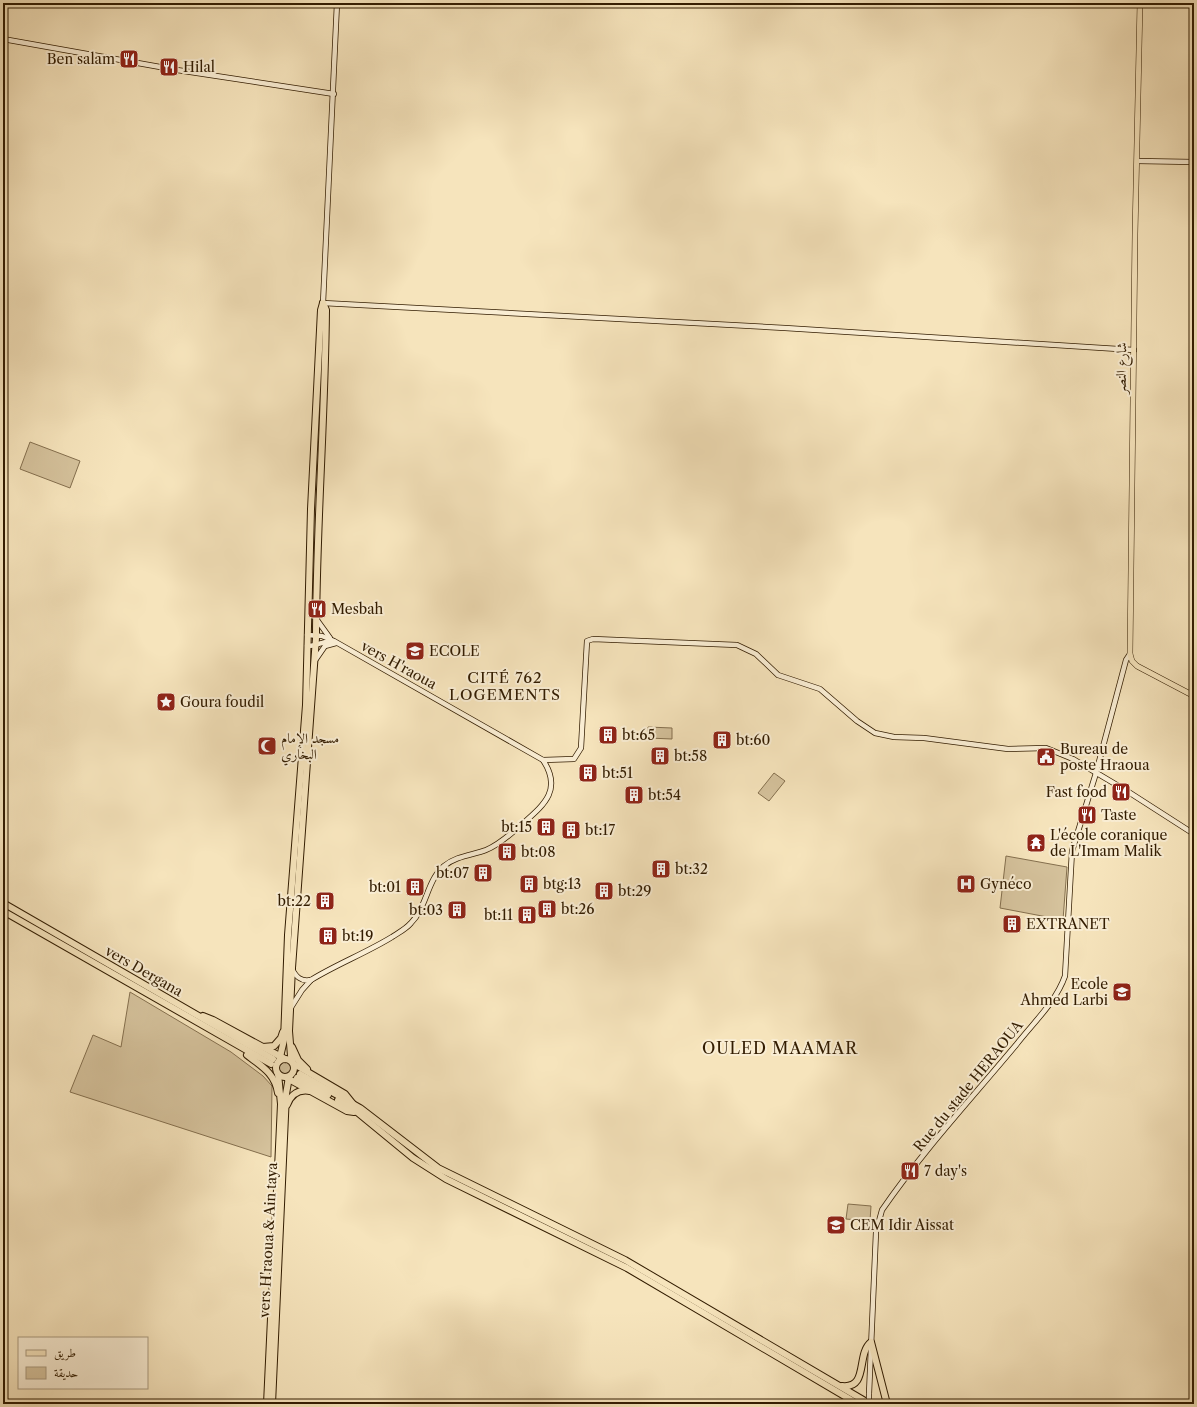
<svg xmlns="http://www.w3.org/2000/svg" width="1197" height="1407" font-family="'Libre Caslon Text',Amiri,serif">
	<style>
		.green { fill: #d5c29c; stroke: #846f4e }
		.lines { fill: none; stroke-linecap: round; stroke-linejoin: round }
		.highway-tunnel { stroke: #cfbc97; stroke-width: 6; stroke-dasharray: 6 3; stroke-linecap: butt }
		.secondary-casing { stroke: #321c01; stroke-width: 6 }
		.primary-casing { stroke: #321c01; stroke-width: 6 }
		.highway-casing { stroke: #321c01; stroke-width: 8 }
		.secondary { stroke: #f9edd3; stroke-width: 4.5 }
		.primary { stroke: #f6e4bc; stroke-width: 5 }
		.highway { stroke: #f6e4bc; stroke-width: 6 }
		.secondary-bridge-casing { stroke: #321c01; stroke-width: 6; stroke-linecap: butt }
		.secondary-bridge { stroke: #f9edd3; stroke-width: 4.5 }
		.labels { text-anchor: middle; stroke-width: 4; stroke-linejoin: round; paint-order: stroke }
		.poi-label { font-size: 14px; fill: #321c01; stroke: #f9edd3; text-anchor: start }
		.street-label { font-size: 14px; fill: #321c01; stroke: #f9edd3 }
		.neighbourhood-label { font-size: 15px; letter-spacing: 1px; fill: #321c01; stroke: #f9edd3 }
		.quarter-label { font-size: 16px; letter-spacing: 1px; fill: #321c01; stroke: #f9edd3 }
	</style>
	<rect width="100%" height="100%" fill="#f6e4bc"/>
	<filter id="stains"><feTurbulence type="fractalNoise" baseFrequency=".005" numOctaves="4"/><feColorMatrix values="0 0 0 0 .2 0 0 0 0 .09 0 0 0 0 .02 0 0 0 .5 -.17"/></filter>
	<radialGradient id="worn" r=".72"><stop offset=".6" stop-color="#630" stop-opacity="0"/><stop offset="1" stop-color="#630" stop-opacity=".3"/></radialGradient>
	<g class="green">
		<path d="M30,442L80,461L70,488L20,469Z"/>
		<path d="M648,727L672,728V739L648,738Z"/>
		<path d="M774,773L785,781L769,801L758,793Z"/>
		<path d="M1006,856L1067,867L1063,920L1000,908Z"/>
		<path d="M130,992L231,1052L263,1076L272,1086L271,1157L70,1092L93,1035L121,1047Z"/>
		<circle cx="285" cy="1068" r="7"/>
		<path d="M848,1204L871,1206L870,1221L846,1219Z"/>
	</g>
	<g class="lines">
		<g class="highway-tunnel">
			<path d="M275,1060L300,1074"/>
			<path d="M271,1064L297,1078"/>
		</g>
		<g class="secondary-casing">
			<g id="secondary">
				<path d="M337,3L323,303L785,328L1134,350"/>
				<path d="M3,39L177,70L334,94"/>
				<path d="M1137,161L1194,162"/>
				<path d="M317,620L330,638"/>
				<path d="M307,635L322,636L334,641L543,760C564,792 541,807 519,827C509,835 499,845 486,850C473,855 456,856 444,866C427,880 427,907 411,923C406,929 398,933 392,937C366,953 337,964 311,980"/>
				<path d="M307,646C316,647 323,640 333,642"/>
				<path d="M316,659L325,646L336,643"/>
				<path d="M543,760L574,759L581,748L587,641L593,639L737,645L756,654L778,675L820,689L857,721L875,733L894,737L924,738L1008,749L1046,748L1073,759L1127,791L1194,834"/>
				<path d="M290,1009L302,990L311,980C301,982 296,977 292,969"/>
				<path d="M869,1394L876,1232L882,1210C922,1152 971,1099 1016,1045C1033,1023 1056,1002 1065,976L1072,851L1096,773L1126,660L1130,654"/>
			</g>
		</g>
		<g class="primary-casing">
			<path id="primary" d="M1140,3L1135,234L1130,654L1132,661L1137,666L1194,696"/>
		</g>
		<g class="highway-casing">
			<g id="highway">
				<path d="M3,903L273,1059"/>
				<path d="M3,911L271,1064"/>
				<path d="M203,1016L213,1020L285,1059"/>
				<path d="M263,1047L274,1046L281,1038L283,1032"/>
				<path d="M292,1047L298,1060L307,1069"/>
				<path d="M247,1055C261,1066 275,1073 278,1093"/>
				<circle cx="285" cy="1068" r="9"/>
				<path d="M279,1061L284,1040L288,935L306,705L311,509L321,310L323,303"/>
				<path d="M293,1063L291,1056L289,1031L292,968L316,638C316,529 325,420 326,310L323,303"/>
				<path d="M294,1064L345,1094L353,1104"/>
				<path d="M300,1074L360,1108L438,1168L625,1260L870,1404"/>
				<path d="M287,1078L347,1111L354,1112"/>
				<path d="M297,1078L328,1095"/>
				<path d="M338,1100L357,1112L413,1158L446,1179L627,1268L858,1404"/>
				<path d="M287,1105C291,1094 299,1089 310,1091"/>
				<path d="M842,1386C869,1389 856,1354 871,1342L887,1404"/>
				<path d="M267,1404L281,1104L278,1074"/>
				<path d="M272,1404L286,1094L289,1077"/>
			</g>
		</g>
		<use href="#secondary" class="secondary"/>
		<use href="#primary" class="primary"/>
		<use href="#highway" class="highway"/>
		<g class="secondary-bridge-casing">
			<path id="secondary-bridge" d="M869,1404V1394"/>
		</g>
		<use href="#secondary-bridge" class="secondary-bridge"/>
	</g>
	<defs>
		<g id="restaurant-square" transform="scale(1)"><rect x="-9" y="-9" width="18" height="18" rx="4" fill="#8f2418" stroke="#f9edd3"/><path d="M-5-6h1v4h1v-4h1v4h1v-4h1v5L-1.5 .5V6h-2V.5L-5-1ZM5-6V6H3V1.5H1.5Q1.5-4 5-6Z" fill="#fff"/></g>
		<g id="school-square" transform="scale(1)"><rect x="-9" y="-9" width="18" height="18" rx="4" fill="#8f2418" stroke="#f9edd3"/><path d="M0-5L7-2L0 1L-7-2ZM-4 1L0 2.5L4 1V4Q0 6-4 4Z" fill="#fff"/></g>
		<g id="sight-square" transform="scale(1)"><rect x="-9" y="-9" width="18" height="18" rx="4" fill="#8f2418" stroke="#f9edd3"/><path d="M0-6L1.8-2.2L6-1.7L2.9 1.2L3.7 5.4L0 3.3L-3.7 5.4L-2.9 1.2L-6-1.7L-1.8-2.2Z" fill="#fff"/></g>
		<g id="building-square" transform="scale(1)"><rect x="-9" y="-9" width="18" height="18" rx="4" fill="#8f2418" stroke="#f9edd3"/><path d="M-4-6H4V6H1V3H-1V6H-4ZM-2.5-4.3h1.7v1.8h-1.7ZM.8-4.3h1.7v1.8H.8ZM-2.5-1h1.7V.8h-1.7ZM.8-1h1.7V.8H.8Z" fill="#fff"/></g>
		<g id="mosque-square" transform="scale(1)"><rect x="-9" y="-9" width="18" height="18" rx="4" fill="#8f2418" stroke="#f9edd3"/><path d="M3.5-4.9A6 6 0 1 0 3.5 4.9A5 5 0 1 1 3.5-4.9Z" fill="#fff"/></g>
		<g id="civic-square" transform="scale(1)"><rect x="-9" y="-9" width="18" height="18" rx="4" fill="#8f2418" stroke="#f9edd3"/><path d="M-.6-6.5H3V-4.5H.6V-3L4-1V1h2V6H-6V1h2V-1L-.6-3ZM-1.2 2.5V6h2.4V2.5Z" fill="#fff"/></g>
		<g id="temple-square" transform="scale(1)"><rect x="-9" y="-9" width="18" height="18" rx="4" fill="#8f2418" stroke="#f9edd3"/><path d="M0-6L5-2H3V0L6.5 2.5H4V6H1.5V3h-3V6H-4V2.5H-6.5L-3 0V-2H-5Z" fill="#fff"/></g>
		<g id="hospital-square" transform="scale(1)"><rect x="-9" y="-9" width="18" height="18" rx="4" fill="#8f2418" stroke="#f9edd3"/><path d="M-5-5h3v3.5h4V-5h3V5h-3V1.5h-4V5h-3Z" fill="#fff"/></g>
	</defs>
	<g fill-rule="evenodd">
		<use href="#restaurant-square" x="129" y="59"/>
		<use href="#restaurant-square" x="169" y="67"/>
		<use href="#restaurant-square" x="317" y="609"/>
		<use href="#school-square" x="415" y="651"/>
		<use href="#sight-square" x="166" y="702"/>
		<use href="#building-square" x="608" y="735"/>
		<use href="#building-square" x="722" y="740"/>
		<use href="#mosque-square" x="267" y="746"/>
		<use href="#building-square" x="660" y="756"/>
		<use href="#civic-square" x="1046" y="757"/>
		<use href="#building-square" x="588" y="773"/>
		<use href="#restaurant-square" x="1121" y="792"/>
		<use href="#building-square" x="634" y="795"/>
		<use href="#restaurant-square" x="1087" y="815"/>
		<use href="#building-square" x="546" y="827"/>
		<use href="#building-square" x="571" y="830"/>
		<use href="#temple-square" x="1036" y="843"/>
		<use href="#building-square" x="507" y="852"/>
		<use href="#building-square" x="661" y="869"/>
		<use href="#building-square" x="483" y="873"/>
		<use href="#building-square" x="529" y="884"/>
		<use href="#hospital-square" x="966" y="884"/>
		<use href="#building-square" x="415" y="887"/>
		<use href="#building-square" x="604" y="891"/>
		<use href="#building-square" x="325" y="901"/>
		<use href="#building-square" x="547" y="909"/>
		<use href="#building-square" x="457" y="910"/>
		<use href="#building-square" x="527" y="915"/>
		<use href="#building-square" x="1012" y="924"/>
		<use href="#building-square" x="328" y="936"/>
		<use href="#school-square" x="1122" y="992"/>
		<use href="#restaurant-square" x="910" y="1171"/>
		<use href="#school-square" x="836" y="1225"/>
	</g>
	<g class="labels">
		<g class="poi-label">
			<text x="115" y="64" text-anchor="end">Ben salam</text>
			<text x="183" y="72">Hilal</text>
			<text x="331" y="614">Mesbah</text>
			<text x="429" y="656">ECOLE</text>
			<text x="180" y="707">Goura foudil</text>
			<text x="622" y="740">bt:65</text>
			<text x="281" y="743">مسجد الإمام<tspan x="281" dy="16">البخاري</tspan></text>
			<text x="736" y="745">bt:60</text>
			<text x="1060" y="754">Bureau de<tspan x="1060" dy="16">poste Hraoua</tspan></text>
			<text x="674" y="761">bt:58</text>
			<text x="602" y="778">bt:51</text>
			<text x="1107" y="797" text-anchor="end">Fast food</text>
			<text x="648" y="800">bt:54</text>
			<text x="1101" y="820">Taste</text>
			<text x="532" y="832" text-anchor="end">bt:15</text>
			<text x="585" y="835">bt:17</text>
			<text x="1050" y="840">L'école coranique<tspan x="1050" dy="16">de L'Imam Malik</tspan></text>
			<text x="521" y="857">bt:08</text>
			<text x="675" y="874">bt:32</text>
			<text x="469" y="878" text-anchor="end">bt:07</text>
			<text x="543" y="889">btg:13</text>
			<text x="980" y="889">Gynéco</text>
			<text x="401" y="892" text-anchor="end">bt:01</text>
			<text x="618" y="896">bt:29</text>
			<text x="311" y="906" text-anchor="end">bt:22</text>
			<text x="561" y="914">bt:26</text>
			<text x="443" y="915" text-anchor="end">bt:03</text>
			<text x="513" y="920" text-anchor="end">bt:11</text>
			<text x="1026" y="929">EXTRANET</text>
			<text x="342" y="941">bt:19</text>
			<text x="1108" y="989" text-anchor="end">Ecole<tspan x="1108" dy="16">Ahmed Larbi</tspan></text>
			<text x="924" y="1176">7 day's</text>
			<text x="850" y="1230">CEM Idir Aissat</text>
		</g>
		<g class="street-label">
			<text transform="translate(1121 368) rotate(-89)" y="5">شارع النصر</text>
			<text transform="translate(399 665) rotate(29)" y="5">vers H'raoua</text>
			<text transform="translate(144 971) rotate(30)" y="5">vers Dergana</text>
			<text transform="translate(968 1086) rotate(-51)" y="5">Rue du stade HERAOUA</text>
			<text transform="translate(268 1240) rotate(-87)" y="5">vers H'raoua &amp; Ain taya</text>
		</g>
		<g class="neighbourhood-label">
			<text x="505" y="683">CITÉ 762<tspan x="505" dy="17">LOGEMENTS</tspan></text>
		</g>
		<g class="quarter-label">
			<text x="780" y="1054">OULED MAAMAR</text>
		</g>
	</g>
	<rect width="1197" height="1407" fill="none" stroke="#f6e4bc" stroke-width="16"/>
	<rect x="4" y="4" width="1189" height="1399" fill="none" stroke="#321c01" stroke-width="2"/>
	<rect x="8" y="8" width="1181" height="1391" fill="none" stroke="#321c01"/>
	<rect x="18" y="1337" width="130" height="52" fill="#f9edd3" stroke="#a9997f"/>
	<rect x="26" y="1350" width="20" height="6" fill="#f6e4bc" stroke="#a9997f"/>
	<text x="54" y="1357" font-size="12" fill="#321c01">طريق</text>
	<rect x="26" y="1367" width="20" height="12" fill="#d5c29c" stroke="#a9997f"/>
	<text x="54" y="1377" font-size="12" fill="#321c01">حديقة</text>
	<rect width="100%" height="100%" filter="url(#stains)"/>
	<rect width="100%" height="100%" fill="url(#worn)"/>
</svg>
